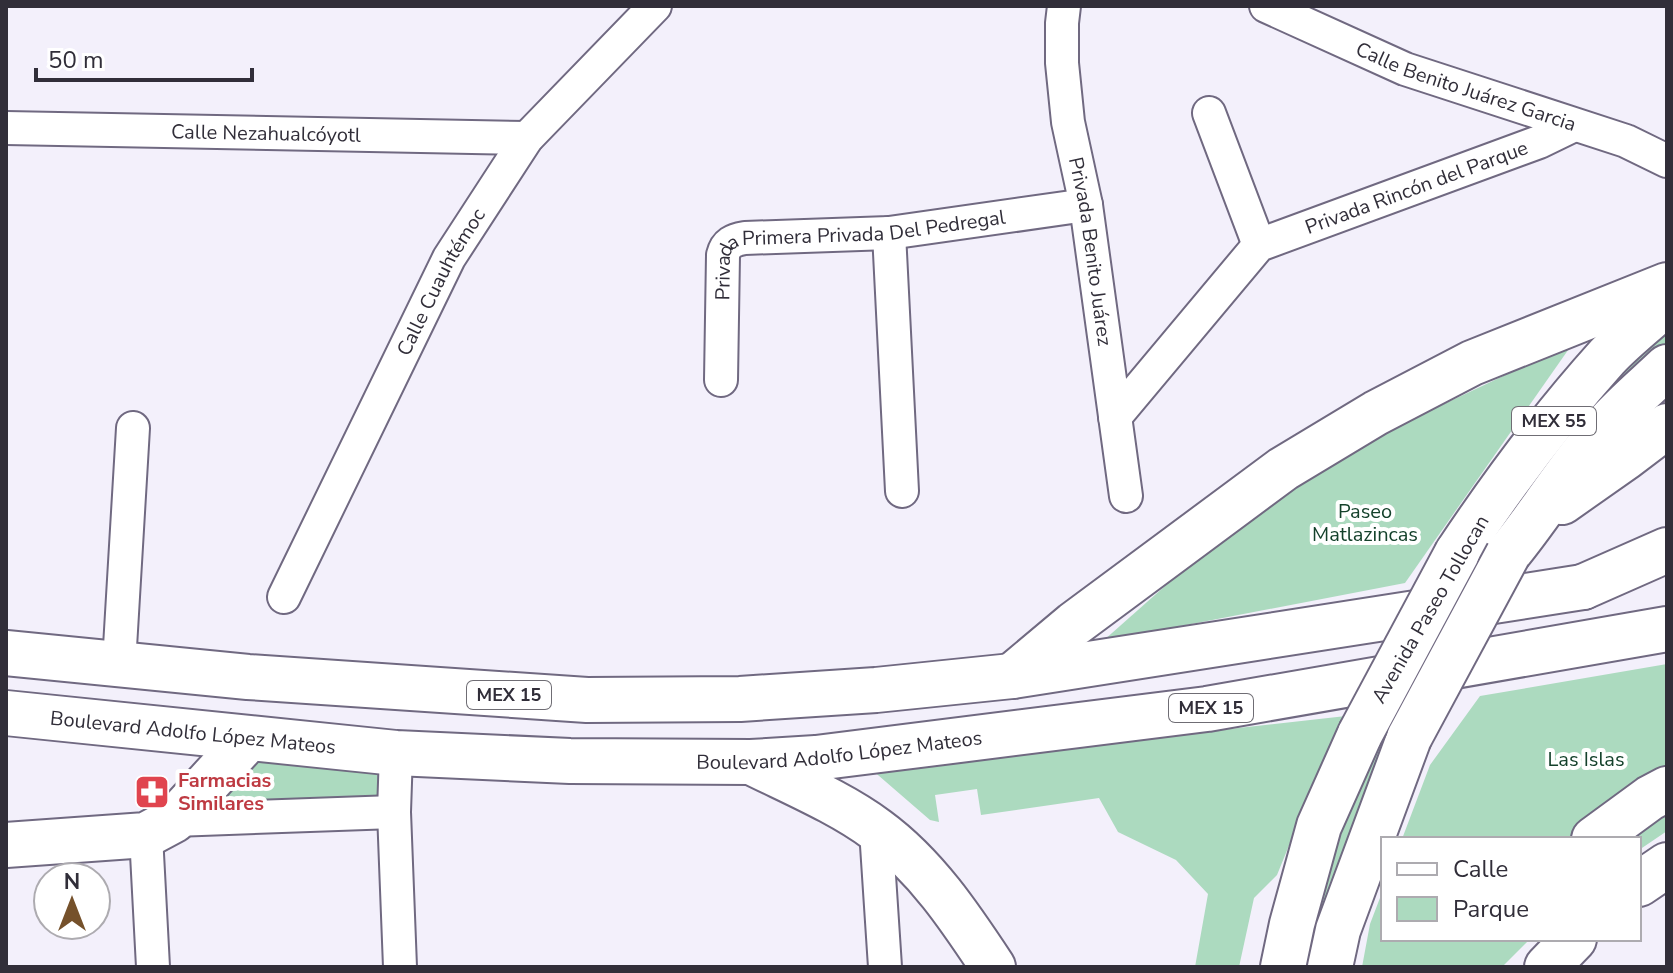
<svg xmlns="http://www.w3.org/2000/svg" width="1673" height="973" font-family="'Nunito Sans',sans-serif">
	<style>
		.green { fill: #acdabf }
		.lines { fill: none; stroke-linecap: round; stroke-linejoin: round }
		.street-casing { stroke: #706981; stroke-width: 36 }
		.secondary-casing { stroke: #706981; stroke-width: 48 }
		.primary-casing { stroke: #706981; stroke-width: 48 }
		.highway-casing { stroke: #706981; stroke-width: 48 }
		.street { stroke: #fff; stroke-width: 32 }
		.secondary { stroke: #fff; stroke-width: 44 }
		.primary { stroke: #fff; stroke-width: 44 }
		.highway { stroke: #fff; stroke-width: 44 }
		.highway-bridge-casing { stroke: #706981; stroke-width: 48; stroke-linecap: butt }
		.highway-bridge { stroke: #fff; stroke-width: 44 }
		.labels { text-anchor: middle; stroke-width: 8; stroke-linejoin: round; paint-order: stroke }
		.shield { fill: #fff; stroke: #6f6d74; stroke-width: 2 }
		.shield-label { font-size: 18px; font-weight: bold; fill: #312e39 }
		.street-label { font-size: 20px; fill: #312e39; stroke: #fff }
		.park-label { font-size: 20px; fill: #14412b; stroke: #fff }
		.health-label { font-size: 20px; font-weight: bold; fill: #be3a42; stroke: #fff; text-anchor: start }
	</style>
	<rect width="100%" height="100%" fill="#f3f0fb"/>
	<g class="green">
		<path d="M1667,329V345L1590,415L1317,967H1297L1367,751L1451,591L1593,395Z"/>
		<path d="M1573,343L1405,583L1103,641L1217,540L1370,439Z"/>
		<path d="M1667,664V831L1639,850V839H1402L1430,765L1480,696Z"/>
		<path d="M1346,716L1314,784L1277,875L1254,898L1239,967H1195L1208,894L1176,860L1118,832L1099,798L981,815L977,789L935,795L939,822L930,820L871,769Z"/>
		<path d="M257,761L385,774L380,802L216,807Z"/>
		<path d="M1383,890V939H1530L1502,967H1362L1370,924Z"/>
	</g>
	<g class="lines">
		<g class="street-casing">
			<g id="street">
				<path id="s1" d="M1064,6L1062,23V63L1068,122L1086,205L1126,496"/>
				<path id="s2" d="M1266,6L1405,69L1626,141L1667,161"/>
				<path d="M1209,113L1259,245"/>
				<path id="s3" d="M6,128L527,138"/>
				<path d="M889,233L902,491"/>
				<path id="s4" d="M721,380L723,255C726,243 733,240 745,238L889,233L1086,205"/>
				<path id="s5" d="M1115,417L1259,245L1539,142L1574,125"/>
				<path id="s6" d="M284,597L449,258L527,138L655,6"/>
				<path d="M119,664L133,428"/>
				<path d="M396,753L394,812L400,967"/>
				<path d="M174,820L394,812"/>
				<path d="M876,830L885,967"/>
				<path d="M146,835L153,967"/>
			</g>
		</g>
		<g class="secondary-casing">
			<g id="secondary">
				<path d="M751,762C791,782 841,803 877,830C926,866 960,917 993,967"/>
				<path d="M6,845L146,835L174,820L248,739"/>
				<path d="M1639,884L1667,865"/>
				<path d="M1547,967L1574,939"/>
			</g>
		</g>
		<g class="primary-casing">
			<g id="primary">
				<path d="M6,653L248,677L587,700L740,699L876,690L1012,676L1583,587"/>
				<path id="s7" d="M6,713L396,753L570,761L751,762L816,758L1207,709L1667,629"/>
			</g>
		</g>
		<g class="highway-casing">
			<g id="highway">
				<path d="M1562,502L1626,457L1667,426"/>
				<path d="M1457,553C1503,484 1552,418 1607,357C1625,338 1647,321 1667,303"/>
				<path d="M1508,554C1542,513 1569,466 1605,427C1624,405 1646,387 1667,367"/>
				<path d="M1583,587L1667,550"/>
				<path d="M1012,676L1074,624L1283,469L1376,413L1472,363L1667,285"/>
				<path d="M1594,839L1650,798L1667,789"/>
				<path d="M1283,967L1292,924L1319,826L1360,734"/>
				<path d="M1330,967L1338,930L1409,738"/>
			</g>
		</g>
		<use href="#street" class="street"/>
		<use href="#secondary" class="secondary"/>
		<use href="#primary" class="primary"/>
		<use href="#highway" class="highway"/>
		<g class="highway-bridge-casing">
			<g id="highway-bridge">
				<path d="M1360,734L1457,553"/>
				<path d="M1409,738L1508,554"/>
			</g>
		</g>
		<use href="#highway-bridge" class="highway-bridge"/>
	</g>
	<defs>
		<g id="pharmacy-square" transform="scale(1.8)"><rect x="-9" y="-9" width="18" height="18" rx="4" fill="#e0444e" stroke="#fff"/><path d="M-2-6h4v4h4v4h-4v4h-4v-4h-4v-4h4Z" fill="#fff"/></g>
	</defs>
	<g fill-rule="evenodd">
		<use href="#pharmacy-square" x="152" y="792"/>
	</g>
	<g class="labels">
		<g class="shield">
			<rect x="1512" y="407" width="84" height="28" rx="6"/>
			<rect x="467" y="681" width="84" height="28" rx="6"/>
			<rect x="1169" y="694" width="84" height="28" rx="6"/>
		</g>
		<g class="shield-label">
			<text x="1554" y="427">MEX 55</text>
			<text x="509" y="701">MEX 15</text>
			<text x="1211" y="714">MEX 15</text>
		</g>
		<g class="street-label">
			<text dy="7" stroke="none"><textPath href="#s2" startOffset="216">Calle Benito Juárez Garcia</textPath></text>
			<text dy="7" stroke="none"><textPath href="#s3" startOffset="260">Calle Nezahualcóyotl</textPath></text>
			<text dy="7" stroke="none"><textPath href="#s5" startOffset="392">Privada Rincón del Parque</textPath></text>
			<text dy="7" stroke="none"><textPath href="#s1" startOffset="248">Privada Benito Juárez</textPath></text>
			<text dy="7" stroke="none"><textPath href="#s4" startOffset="248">Privada Primera Privada Del Pedregal</textPath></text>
			<text dy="7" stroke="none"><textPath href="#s6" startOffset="352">Calle Cuauhtémoc</textPath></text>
			<text transform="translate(1430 609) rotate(-60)" y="7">Avenida Paseo Tollocan</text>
			<text dy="7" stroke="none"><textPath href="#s7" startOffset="188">Boulevard Adolfo López Mateos</textPath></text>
			<text dy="7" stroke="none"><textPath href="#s7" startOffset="836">Boulevard Adolfo López Mateos</textPath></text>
		</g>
		<g class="park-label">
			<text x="1365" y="518">Paseo<tspan x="1365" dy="23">Matlazincas</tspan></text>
			<text x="1586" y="766">Las Islas</text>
		</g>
		<g class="health-label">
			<text x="178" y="787">Farmacias<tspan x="178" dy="23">Similares</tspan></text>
		</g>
	</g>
	<rect width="1673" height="973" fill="none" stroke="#312e39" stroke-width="16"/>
	<rect x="1381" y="837" width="260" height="104" fill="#ffffff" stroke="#adabb0" stroke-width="2"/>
	<rect x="1397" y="863" width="40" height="12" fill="#ffffff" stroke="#adabb0" stroke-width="2"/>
	<text x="1453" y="877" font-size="24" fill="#312e39">Calle</text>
	<rect x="1397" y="897" width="40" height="24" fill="#acdabf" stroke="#adabb0" stroke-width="2"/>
	<text x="1453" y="917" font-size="24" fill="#312e39">Parque</text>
	<g transform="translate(72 901)"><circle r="38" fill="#ffffff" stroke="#adabb0" stroke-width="2"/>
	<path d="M0-6L14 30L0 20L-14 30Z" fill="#75512b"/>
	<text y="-12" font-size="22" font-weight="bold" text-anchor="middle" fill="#312e39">N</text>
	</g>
	<path d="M36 68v12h216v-12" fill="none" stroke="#312e39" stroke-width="4"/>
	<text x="48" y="68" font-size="24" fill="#312e39" stroke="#ffffff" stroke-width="6" paint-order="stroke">50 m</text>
</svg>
